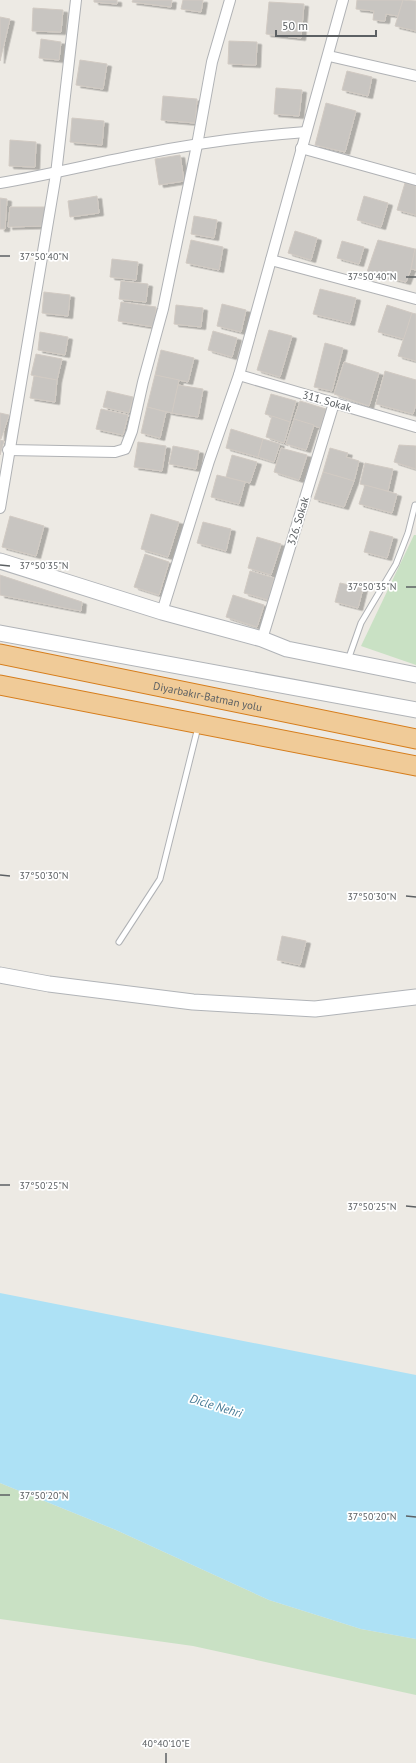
<svg xmlns="http://www.w3.org/2000/svg" width="416" height="1763" font-family="'PT Sans',sans-serif">
	<style>
		.green { fill: #c9e1c4 }
		.water { fill: #ade1f5 }
		.building { fill: #c8c5c1; stroke: #d1cac3; filter: url(#shadow) }
		.lines { fill: none; stroke-linecap: round; stroke-linejoin: round }
		.lane-casing { stroke: #b0b2b5; stroke-width: 7 }
		.street-casing { stroke: #b0b2b5; stroke-width: 12 }
		.secondary-casing { stroke: #b1b4b8; stroke-width: 17 }
		.highway-casing { stroke: #d67d1b; stroke-width: 21 }
		.lane { stroke: #fff; stroke-width: 5 }
		.street { stroke: #fff; stroke-width: 10 }
		.secondary { stroke: #fff; stroke-width: 15 }
		.highway { stroke: #f0cb98; stroke-width: 19 }
		.ticks { fill: none; stroke: #5c6063; stroke-width: 1.5 }
		.labels { text-anchor: middle; stroke-width: 3.5; stroke-linejoin: round; paint-order: stroke }
		.street-label { font-size: 11px; fill: #5c6063; stroke: #fff }
		.water-label { font-size: 12px; font-style: italic; fill: #457994; stroke: #fff }
		.ticks-label { font-size: 10px; text-anchor: middle; fill: #5c6063; stroke: #fff; stroke-width: 3.5; stroke-linejoin: round; paint-order: stroke }
	</style>
	<defs>
		<filter id="shadow"><feDropShadow dx="4.5" dy="2.5" stdDeviation="0" flood-color="#0004"/></filter>
	</defs>
	<rect width="100%" height="100%" fill="#edeae4"/>
	<g class="green">
		<path d="M414,535H416V665L361,646Z"/>
		<path d="M0,1483L116,1530L269,1600L361,1629L416,1639V1695L193,1646L0,1619Z"/>
	</g>
	<path class="water" d="M0,1293L416,1375V1639L361,1629L269,1600L116,1530L0,1483Z"/>
	<g class="building">
		<path d="M94,0H117V4L94,2Z"/>
		<path d="M133,0H172L171,7L132,2Z"/>
		<path d="M183,0H203L201,12L181,9Z"/>
		<path d="M357,0H403L398,16L386,14L385,21L373,20L374,11L356,9Z"/>
		<path d="M403,0L416,1V31L395,26Z"/>
		<path d="M269,2L304,4L301,38L266,34Z"/>
		<path d="M33,8L63,10L61,32L32,31Z"/>
		<path d="M0,17L10,19L0,61Z"/>
		<path d="M41,39L61,42L59,60L39,58Z"/>
		<path d="M229,41L257,42L256,65L228,64Z"/>
		<path d="M80,60L107,64L103,89L76,85Z"/>
		<path d="M347,71L372,77L368,96L342,90Z"/>
		<path d="M276,88L302,90L299,116L274,114Z"/>
		<path d="M163,96L197,99L195,123L161,120Z"/>
		<path d="M326,103L356,111L345,152L315,145Z"/>
		<path d="M72,118L104,121L102,145L70,142Z"/>
		<path d="M10,140L36,142L35,167L9,166Z"/>
		<path d="M180,155L184,181L159,185L155,159Z"/>
		<path d="M405,183L416,186V215L397,210Z"/>
		<path d="M97,196L99,213L70,217L68,201Z"/>
		<path d="M364,196L388,203L381,227L357,220Z"/>
		<path d="M0,198L7,199L5,229H0Z"/>
		<path d="M10,207H45L43,226L8,227Z"/>
		<path d="M194,216L217,220L214,238L191,234Z"/>
		<path d="M295,231L317,238L311,260L288,253Z"/>
		<path d="M191,240L223,247L219,270L186,263Z"/>
		<path d="M378,240L415,249L411,269L406,282L367,272Z"/>
		<path d="M342,241L364,247L359,264L337,258Z"/>
		<path d="M415,249H416V270L411,269Z"/>
		<path d="M112,259L138,262L136,280L110,277Z"/>
		<path d="M121,281L148,284L146,302L119,299Z"/>
		<path d="M320,289L356,298L350,323L313,314Z"/>
		<path d="M44,292L70,295L68,316L42,313Z"/>
		<path d="M121,302L156,307L154,327L118,321Z"/>
		<path d="M222,304L246,310L241,332L217,326Z"/>
		<path d="M176,305L203,308L201,327L174,324Z"/>
		<path d="M387,305L412,313L404,339L378,332Z"/>
		<path d="M412,313L416,314V361L398,356Z"/>
		<path d="M269,330L292,336L280,377L257,370Z"/>
		<path d="M213,331L237,338L232,357L208,350Z"/>
		<path d="M40,332L68,337L65,355L38,350Z"/>
		<path d="M325,343L343,348L332,391L314,387Z"/>
		<path d="M161,350L194,358L188,382L155,375Z"/>
		<path d="M36,354L62,359L57,380L31,375Z"/>
		<path d="M344,362L379,373L369,406L334,394Z"/>
		<path d="M385,371L416,380V404L413,414L376,404Z"/>
		<path d="M155,375L179,380L172,413L147,407Z"/>
		<path d="M34,376L57,380L55,402L30,398Z"/>
		<path d="M178,385L203,389L198,417L172,413Z"/>
		<path d="M107,391L133,397L129,413L103,407Z"/>
		<path d="M271,394L296,401L290,422L265,414Z"/>
		<path d="M300,401L326,409L320,428L294,419Z"/>
		<path d="M147,407L166,412L160,438L141,433Z"/>
		<path d="M101,409L128,415L123,435L96,429Z"/>
		<path d="M0,413L9,415L1,439H0Z"/>
		<path d="M272,416L290,422L284,443L266,437Z"/>
		<path d="M294,419L314,425L306,450L286,444Z"/>
		<path d="M231,429L263,439L258,457L226,448Z"/>
		<path d="M263,439L280,444L274,462L258,457Z"/>
		<path d="M0,440L4,441L0,455Z"/>
		<path d="M138,442L166,446L162,471L134,467Z"/>
		<path d="M399,445L416,446V469L394,462Z"/>
		<path d="M173,446L199,451L196,469L169,464Z"/>
		<path d="M281,448L307,455L299,480L274,472Z"/>
		<path d="M330,448L348,453L346,457L359,461L354,481L323,472Z"/>
		<path d="M232,455L257,462L250,483L226,477Z"/>
		<path d="M365,463L393,469L388,491L360,484Z"/>
		<path d="M323,472L354,481L344,507L314,499Z"/>
		<path d="M217,475L245,482L239,504L211,497Z"/>
		<path d="M365,485L397,494L392,513L359,504Z"/>
		<path d="M151,514L179,522L168,557L141,549Z"/>
		<path d="M10,516L44,526L36,556L2,547Z"/>
		<path d="M203,522L231,529L226,551L197,543Z"/>
		<path d="M370,531L393,537L387,558L364,552Z"/>
		<path d="M257,537L281,544L271,575L248,568Z"/>
		<path d="M145,554L169,562L159,595L134,587Z"/>
		<path d="M250,571L274,578L268,600L244,593Z"/>
		<path d="M0,575L82,602L81,611L0,595Z"/>
		<path d="M340,583L363,588L358,608L335,602Z"/>
		<path d="M233,595L264,605L257,627L226,617Z"/>
		<path d="M282,936L306,941L300,965L277,960Z"/>
	</g>
	<g class="lines">
		<g class="lane-casing">
			<g id="lane">
				<path d="M348,660L361,623L396,564L408,533L415,505"/>
				<path d="M119,942L160,879L198,727"/>
			</g>
		</g>
		<g class="street-casing">
			<g id="street">
				<path d="M329,56L416,76"/>
				<path d="M301,148L416,180"/>
				<path d="M0,183C48,175 95,163 143,154C197,143 252,136 306,132"/>
				<path d="M271,260L416,299"/>
				<path d="M239,375L416,427"/>
				<path d="M8,450L115,452L125,449L132,431L143,382L163,309L197,145L212,62L230,0"/>
				<path d="M0,508L56,174L76,0"/>
				<path d="M162,612L209,461L239,375L343,0"/>
				<path d="M262,639L334,403"/>
			</g>
		</g>
		<g class="secondary-casing">
			<g id="secondary">
				<path d="M0,561L162,612L262,639L287,649L416,675"/>
				<path d="M0,633L416,710"/>
				<path d="M0,975L49,984L193,1002L315,1009L416,997"/>
			</g>
		</g>
		<g class="highway-casing">
			<g id="highway">
				<path id="s1" d="M0,654L416,739"/>
				<path d="M0,685L416,766"/>
			</g>
		</g>
		<use href="#lane" class="lane"/>
		<use href="#street" class="street"/>
		<use href="#secondary" class="secondary"/>
		<use href="#highway" class="highway"/>
	</g>
	<path class="ticks" d="M0,256H10M406,277H416M0,565L10,566M406,587H416M0,875L10,876M406,896L416,897M0,1185H10M406,1206L416,1207M0,1495H10M406,1516L416,1517M166,1763V1753"/>
	<g class="labels">
		<g class="street-label">
			<text transform="translate(327 401) rotate(16)" y="4">311. Sokak</text>
			<text transform="translate(298 521) rotate(-73)" y="4">326. Sokak</text>
			<text dy="4" stroke="none"><textPath href="#s1" startOffset="212">Diyarbakır-Batman yolu</textPath></text>
		</g>
		<g class="water-label">
			<text transform="translate(216 1406) rotate(17)" y="4">Dicle Nehri</text>
		</g>
	</g>
	<g class="ticks-label">
		<text x="44" y="260">37°50'40"N</text>
		<text x="372" y="280">37°50'40"N</text>
		<text x="44" y="569">37°50'35"N</text>
		<text x="372" y="590">37°50'35"N</text>
		<text x="44" y="879">37°50'30"N</text>
		<text x="372" y="900">37°50'30"N</text>
		<text x="44" y="1189">37°50'25"N</text>
		<text x="372" y="1210">37°50'25"N</text>
		<text x="44" y="1499">37°50'20"N</text>
		<text x="372" y="1520">37°50'20"N</text>
		<text x="166" y="1747">40°40'10"E</text>
	</g>
	<path d="M276 30v6h100v-6" fill="none" stroke="#5c6063" stroke-width="2"/>
	<text x="282" y="30" font-size="12" fill="#5c6063" stroke="#ffffff" stroke-width="3" paint-order="stroke">50 m</text>
</svg>
